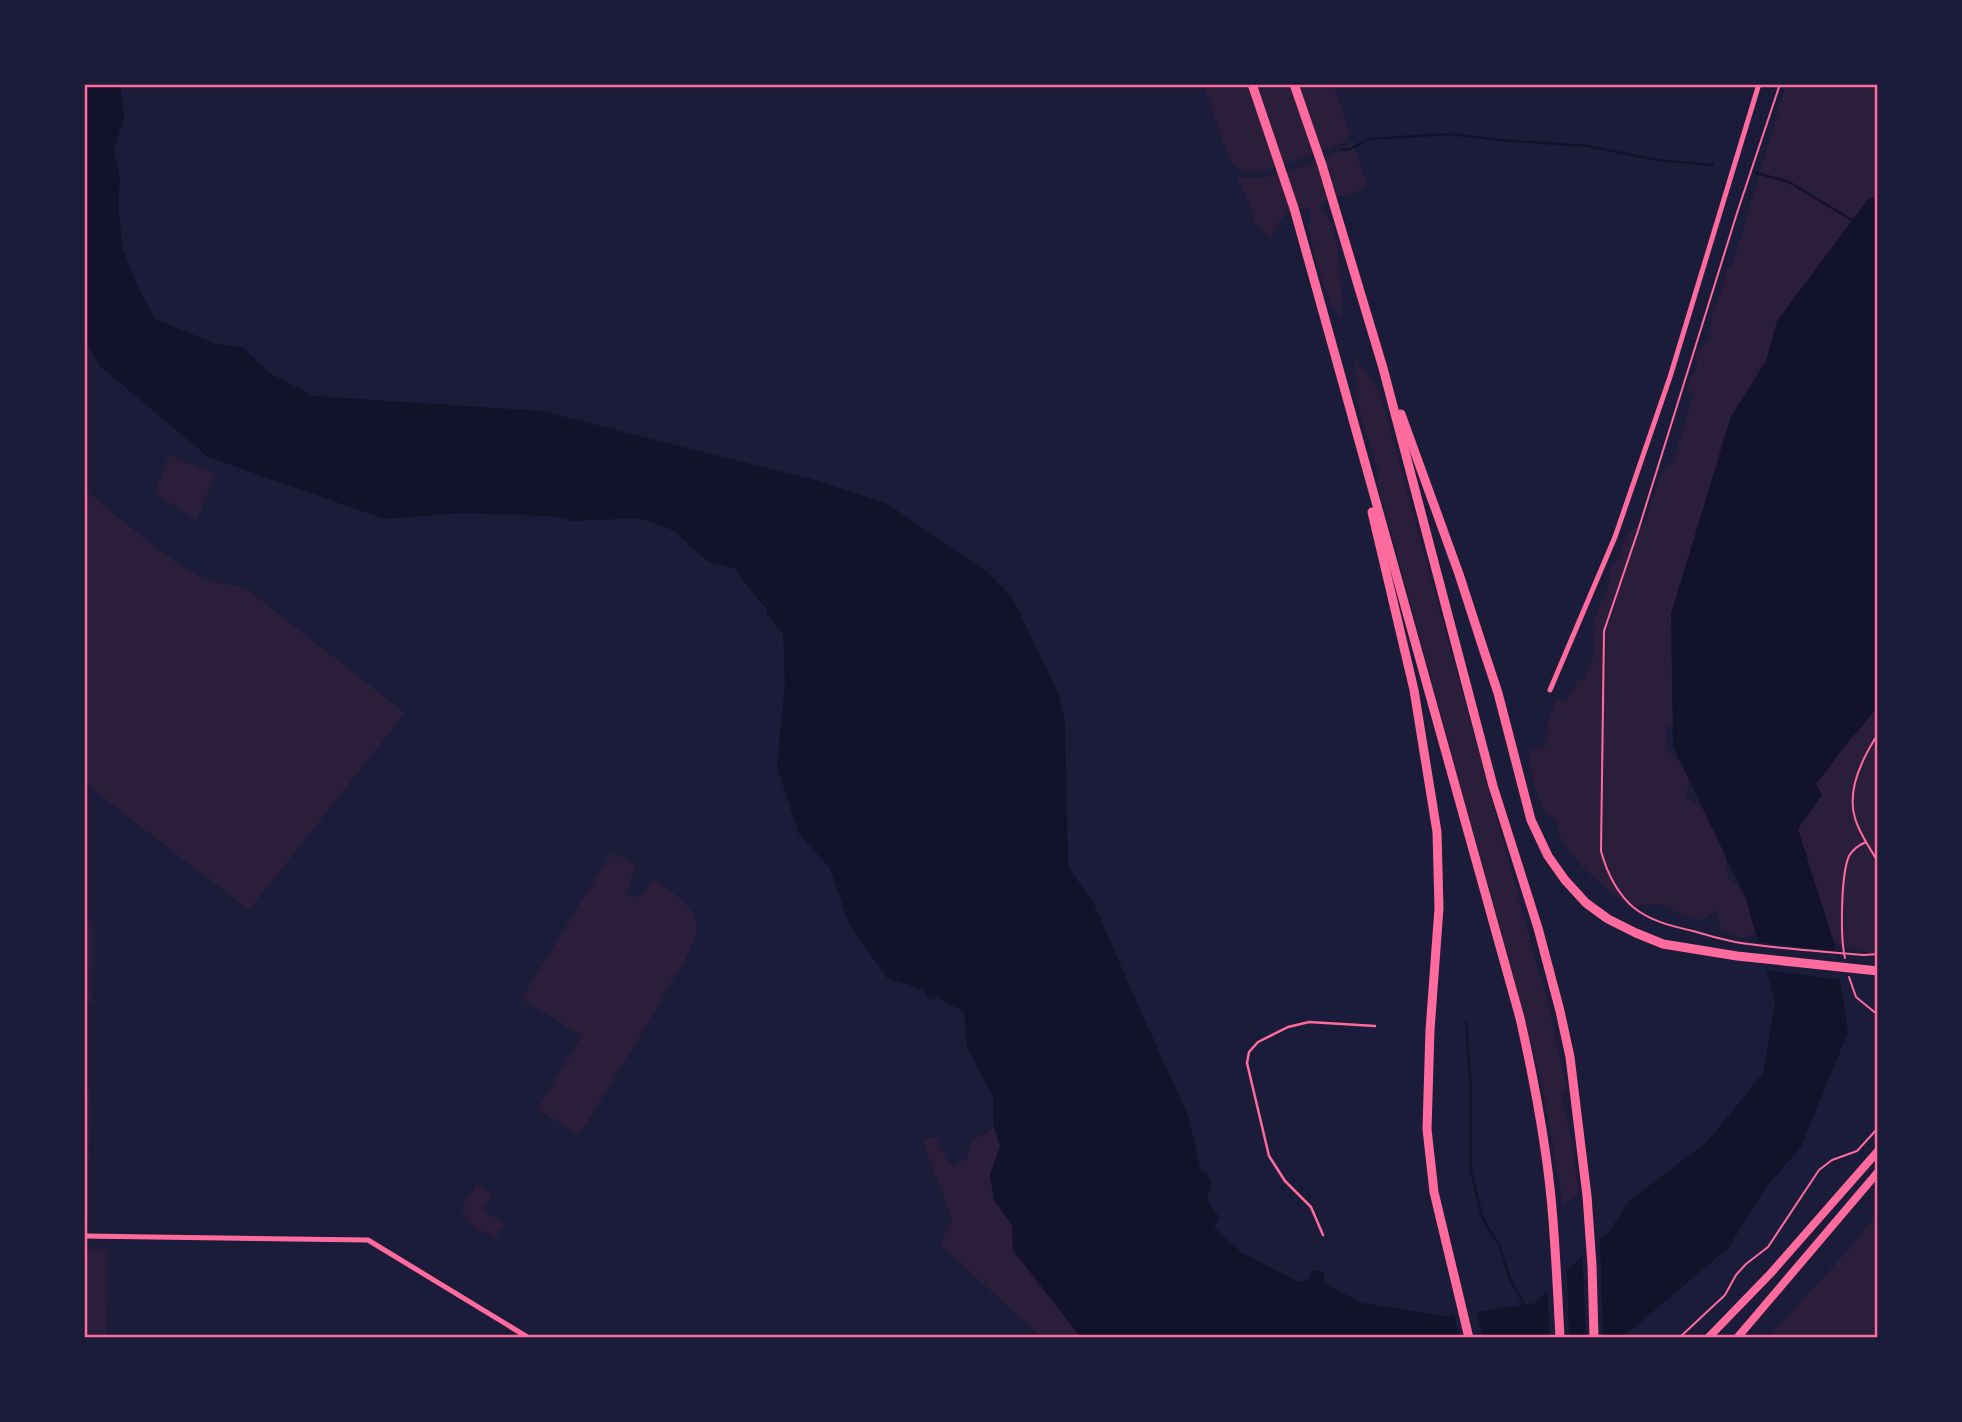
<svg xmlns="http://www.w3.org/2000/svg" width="1962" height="1422" font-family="Lato,sans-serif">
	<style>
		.green { fill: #2a1e3b }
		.water { fill: #12122b }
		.pier { fill: #1b1b3a }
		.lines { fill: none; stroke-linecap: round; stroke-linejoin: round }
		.stream { stroke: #12122b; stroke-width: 2.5 }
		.path { stroke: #ff6b9d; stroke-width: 2 }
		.service { stroke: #ff6b9d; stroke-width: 2.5 }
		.minor { stroke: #ff6b9d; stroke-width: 5 }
		.primary { stroke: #ff6b9d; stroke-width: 8 }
		.motorway { stroke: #ff6b9d; stroke-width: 9 }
		.neatline { fill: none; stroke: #ff6b9d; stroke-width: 2.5 }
	</style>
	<rect width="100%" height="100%" fill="#1b1b3a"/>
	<g class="green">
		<path d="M1203,84H1333L1350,134L1343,142L1331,148L1263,171C1248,174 1237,171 1229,159Z"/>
		<path d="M1786,84H1878V956L1834,943L1827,924L1751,746L1666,725L1668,751L1690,771L1686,798L1710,812L1724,844L1729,880L1751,894V913L1755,934L1742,938L1720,931L1718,910L1699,921L1658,904L1628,907L1583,868L1560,838L1557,819L1547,815C1537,794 1528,775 1530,751L1547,745L1548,722L1557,700H1567L1578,680H1583L1595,654L1592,630L1598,608L1607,590L1611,568L1619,557L1627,533L1645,523L1658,480L1674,458L1693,397L1687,386L1697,367L1696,352L1710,340L1712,309L1722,291L1726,269L1732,267Z"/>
		<path d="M1353,142L1367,185C1361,189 1354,195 1347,196C1336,197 1328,197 1320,205C1323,209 1327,214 1329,219C1341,241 1341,294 1342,320C1323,298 1315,254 1307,225L1311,223L1310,209C1285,205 1280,221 1270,240L1257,226L1250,206L1236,175C1262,187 1312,162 1338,152L1346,148Z"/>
		<path d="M1355,356L1380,393L1551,1015L1567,1093L1561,1094L1571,1138L1579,1194L1563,1205L1547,1110L1526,1023L1376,478L1379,476L1354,391L1356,389Z"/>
		<path d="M169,455L216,475L196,520L155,493Z"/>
		<path d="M84,489C109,510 134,530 160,550C173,559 186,570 201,577C216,585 233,583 248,590L405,713L249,910L84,783Z"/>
		<path d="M612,852L636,864L626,895L639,897L655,879C667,889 697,908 697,925C698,943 677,972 668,988C640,1038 609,1086 579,1135L537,1109L582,1036L521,999Z"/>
		<path d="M84,916L93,923L92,1002H84Z"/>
		<path d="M84,1088L90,1090L88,1223H84Z"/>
		<path d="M994,1128L1000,1146L990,1175L994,1200L1012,1225L1013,1249L1081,1338H1042L940,1244L952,1219L922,1139L936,1138L950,1166L967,1158L970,1142Z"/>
		<path d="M476,1185L492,1194L482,1210L504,1224L495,1239L466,1221L468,1216L461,1212L464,1208L462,1207Z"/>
		<path d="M1878,1212V1338H1768L1851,1247Z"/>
		<path d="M84,1249H108L107,1338H84Z"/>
	</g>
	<path class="water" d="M84,84H120L124,116L114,151L120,179L118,207L123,249L136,283L155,319L216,344L242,347L271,374L314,396L541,411L811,479L886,503L985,570L1012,597L1057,691L1065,721L1068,866L1095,906L1126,978L1188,1116L1201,1172L1207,1173L1211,1183L1207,1199L1220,1219L1214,1227L1242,1253L1299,1282L1309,1279L1312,1270L1324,1272L1323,1283L1362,1303L1448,1317L1535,1303L1577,1261L1608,1233L1629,1201L1708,1141L1763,1073L1775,1001L1746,899L1673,746L1671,614L1731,416L1766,361L1777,321L1869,198L1878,196V707L1845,746L1816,784L1822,795L1798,829L1834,943L1848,1032L1801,1147L1766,1187L1729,1247L1622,1338H1081L1013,1250L1012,1225L994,1200L990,1175L1000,1146L994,1128L993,1096L967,1048L964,1012L938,998L930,1000L922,989L887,978L849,924L830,868L799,834L777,767L785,684L783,634L767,614L766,607L759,601L734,568L707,561L673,530L639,518L573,521L551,516L461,513L384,519L208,457L100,366L84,339Z"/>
	<g class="pier">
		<path d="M1754,942L1838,951L1843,980L1763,970Z"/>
		<path d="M1600,1236L1603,1338H1586L1582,1251Z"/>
		<path d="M1567,1266L1569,1338H1550L1547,1285Z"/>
		<path d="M1476,1309L1483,1338H1460L1453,1312Z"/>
	</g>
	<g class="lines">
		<g class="stream">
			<path d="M1342,150L1350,149L1369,139L1450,134L1500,140L1588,146L1657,160L1713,165"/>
			<path d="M1753,172L1789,182L1852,220"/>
			<path d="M1466,1023L1471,1087V1170L1482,1217L1500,1247L1509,1277L1525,1306"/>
		</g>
		<g class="path">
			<path d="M1780,84L1737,213L1638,531L1604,631L1601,851C1607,873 1616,892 1633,907C1650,921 1671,926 1693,931C1706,935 1721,939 1735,942C1777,949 1821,951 1864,955L1878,954"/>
			<path d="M1878,734C1863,757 1846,789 1855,818C1859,833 1870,848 1878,862"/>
			<path d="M1845,958C1840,937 1841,874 1849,856C1853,849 1859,845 1866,842"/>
			<path d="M1849,977L1856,997L1878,1015"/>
			<path d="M1679,1338L1725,1295L1736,1275L1746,1264L1768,1247L1819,1170L1832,1160L1857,1151L1878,1128"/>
		</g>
		<path class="service" d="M1323,1235L1311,1207L1285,1181L1269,1156L1247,1063L1249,1052L1258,1042L1288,1027L1309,1022L1375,1026"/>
		<g class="minor">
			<path d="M1550,690L1615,537L1670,377L1759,84"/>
			<path d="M84,1236L368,1240L529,1338"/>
		</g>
		<g class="primary">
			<path d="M1708,1338L1771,1273L1878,1151"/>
			<path d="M1737,1338L1878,1172"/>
		</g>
		<g class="motorway">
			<path d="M1252,84L1294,208L1520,1018C1535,1084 1548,1152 1553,1220C1556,1259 1558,1299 1560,1338"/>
			<path d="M1294,84L1322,165L1383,368L1493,786L1538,928L1560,1011L1570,1057L1587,1196L1592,1265L1594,1338"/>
			<path d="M1401,414L1459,574L1483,648L1498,693L1531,820L1548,856L1565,880L1586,903L1608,919L1636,933L1663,944L1737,956L1878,971"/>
			<path d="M1372,512L1414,690L1437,832L1439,908L1430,1030L1427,1129L1434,1192L1469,1338"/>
		</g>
	</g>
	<rect width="1962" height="1422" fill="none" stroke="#1b1b3a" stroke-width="172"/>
	<rect x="86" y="86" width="1790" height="1250" class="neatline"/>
</svg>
